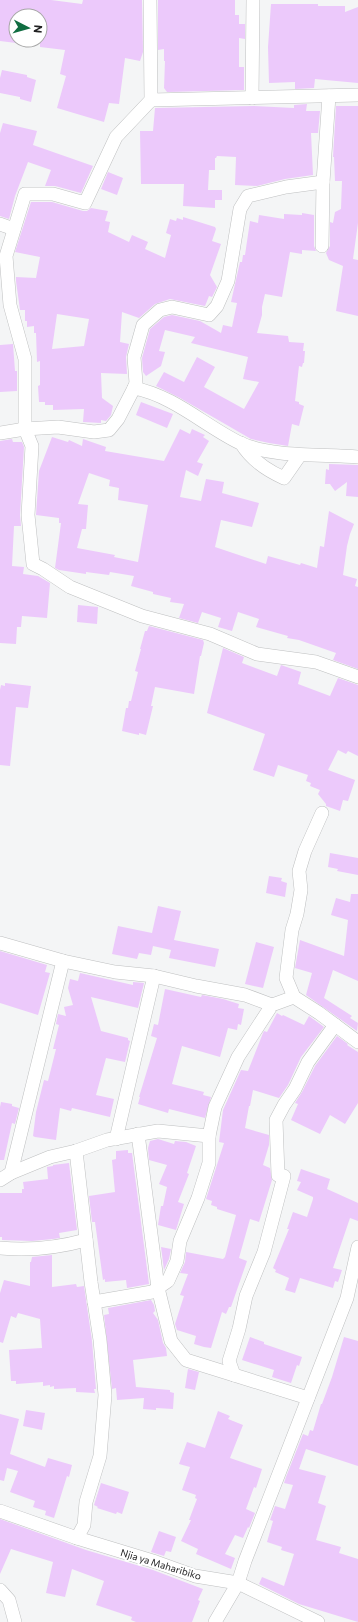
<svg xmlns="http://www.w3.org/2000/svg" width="358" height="1622" font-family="Commissioner,sans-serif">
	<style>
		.building { fill: #ecc9fb; fill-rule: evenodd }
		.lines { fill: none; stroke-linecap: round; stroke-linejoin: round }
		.minor-casing { stroke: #bfc0c1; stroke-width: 14 }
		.minor { stroke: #fff; stroke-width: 13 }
		.labels { text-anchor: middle; stroke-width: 4; stroke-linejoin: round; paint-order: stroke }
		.street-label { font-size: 10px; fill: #222223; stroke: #fff }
	</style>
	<rect width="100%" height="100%" fill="#f4f5f6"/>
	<g class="building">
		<path d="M0,0H51L82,4L83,0H142L143,52L140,61L125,58L119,104L109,103L104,122L57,108L66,76L60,74L65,50L40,47V16H16V43L0,41Z"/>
		<path d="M158,0H235V15H239V24H245V39L239,38V67H244V90L167,92L164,88L165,61H164V49L158,50Z"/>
		<path d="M271,4H318V6H345V12L358,7V83L315,79L314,88L295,89V82L269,83L268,47Z"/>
		<path d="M2,70L27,75V77L36,80L31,102L20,99V97L0,93V78Z"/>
		<path d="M307,104L306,111H320L318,133H311L313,175L285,179L257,186L235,185L236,157L217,156L216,158H215V170H209L208,190H222V200H215V208L183,206L184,184H141L140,131H153L155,108L254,106L294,108V105Z"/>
		<path d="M336,106H358V223L353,259L358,260V316L336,311L343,266L329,260L326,253L330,246V222L333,223L335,212L341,209L342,181H335L334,157H333Z"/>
		<path d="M3,123L37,131L33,145L93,166L81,193L55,186H45L51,170L28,162L15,196L9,219L0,216V133Z"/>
		<path d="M108,172L123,178L117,195L101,189Z"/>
		<path d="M31,202H52L83,211H87L91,208L108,211L105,221L110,222L108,232L129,242L132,235L148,242L145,249L165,258L171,235L166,233L170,219L176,221L177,218L183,220V217L215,227L216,229L212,241L221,244L210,275L217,287L212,297L209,296L205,306L170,299L155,304L139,318L122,312L120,342L129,344L126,357L127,374L101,373L102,398L113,406L111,415L106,421L101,420V423L83,422L84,409L53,410V405H45V402H39L38,386L40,385V361L37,362L36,333H34V326L27,327V321H25V310H20L16,281V277L36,278L40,257L15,252ZM57,314L89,319L84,346L52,349Z"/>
		<path d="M302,213L314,215V246L316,251L302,250V254L290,252L282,297L265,294L262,307V315L257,333L288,336L289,342L304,343L303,351H305L304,363H303L302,367L299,366L295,401L299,402V404L304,406L299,426L292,424L288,446L269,443L251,439L180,398L156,386L164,372L184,382L197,357L215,367L204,387L244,409L259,382L243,379L248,357L191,343L195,337L165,330L159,351L165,352L161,366L146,376L143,372L142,358L150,329L164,317L172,315L200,321L221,333L223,325L232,327L237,303L231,302L240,262H242L243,255H245L250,221L258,223L259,215L284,219V214L302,215Z"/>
		<path d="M13,344L15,371H17V391L0,392V345Z"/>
		<path d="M141,402L173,414L167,428L136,415Z"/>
		<path d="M180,429L190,434L192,429L205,435L203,437L209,441L197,462L203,464L198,476L186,470L180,497L201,501L206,479L224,482L222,493L259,503L252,527L221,520L215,547L266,564L268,556L300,565L301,563L317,568L320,546L324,547L329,511L354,524L350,534L347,546L343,575L357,579L355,586L358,587V669L333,660L336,653L299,640L287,638L288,636L256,627L259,619L238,612L232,631L218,627L221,618L202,612L198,623L179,618L184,604L170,602L171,598L153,594V592L131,586L134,576L110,572L109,575L86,572V574L59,570L55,568L61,523H59V518L36,515L39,471L52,437L68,442L69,440L82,446L83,439L106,447L105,451L164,461ZM89,473L110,480L109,486L119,488L118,500L148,505L138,562L114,557L115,555L77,548L82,529H86L88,505L78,504Z"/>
		<path d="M12,439L13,442H22L24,447L20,515L21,526H14L12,566L24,567L23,574L38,576L50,583L47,618L22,616L21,627H17L16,644L0,643V441Z"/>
		<path d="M329,464L358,465V497L346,496L347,482L335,491L330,484H325L326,469L329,470Z"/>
		<path d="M78,605L98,607L97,624L77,622Z"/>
		<path d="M149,626L203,640L204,643L201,656H200L194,694L155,687L151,706H153L146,735L139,733V735L122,731L126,708H128L129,701H131L138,672L135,671L141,649H140L145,631H147Z"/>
		<path d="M223,648L244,657L242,663L277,676L281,665L301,672L298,684L330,696L338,678L358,685V756L348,751L346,754L338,750L328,770L355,780L348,801L343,800L340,811L326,806V804L318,794L320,790L310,786L311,783L306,781L308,775L278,765L274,777L253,770L265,734L207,713Z"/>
		<path d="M5,683L31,686L28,708L16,707L10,766L0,765V690L1,685L5,686Z"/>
		<path d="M330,853L358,858V875L337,871L338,869L328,867Z"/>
		<path d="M269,876L282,878L281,881L287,883L285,897L266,893Z"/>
		<path d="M351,894H358V981L333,970L324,998L352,1016L350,1018L358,1023L357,1031L306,995L312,973L295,968L300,940L344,956L348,920L331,915L336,898L350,902Z"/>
		<path d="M158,906L181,911L174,940L219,949L215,967L169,958L171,950L153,946L151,955L139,953L137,959L112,954L118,926L152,933Z"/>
		<path d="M256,942L274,947L263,988L245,984Z"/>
		<path d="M0,951L47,965L45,972L50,973L38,1015L0,1003Z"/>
		<path d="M80,973L133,985V982L144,983L138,1008L91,997L101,1031L128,1038V1040L130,1041L125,1062L106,1058L96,1095L114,1099L110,1117L72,1108L71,1111L60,1108L56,1140L35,1137L33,1136L36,1112L44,1080L48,1081L56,1049H53L59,1025L56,1024L58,1014L66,1016L64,1007L73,1005L68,988L70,979L78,981Z"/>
		<path d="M165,989L201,997L202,995L223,999L239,1004L238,1008L244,1009L241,1025L238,1024L237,1030L228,1028L220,1057L182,1046L172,1084L204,1092L203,1095L211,1097L205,1118L169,1109L168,1113L138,1104L140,1097H139L157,1038L151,1036L154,1024L158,1025Z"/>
		<path d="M277,1013L282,1016L283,1015L304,1025L309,1016L324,1027L301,1057L288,1085L279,1098L253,1090L250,1106H249L245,1128L269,1135V1145L263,1165L270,1168L272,1180L259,1222L250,1219L239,1258L247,1261L231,1307H229L226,1314L222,1312L211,1348L204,1347L194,1344L196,1336L177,1330L175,1324L184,1296L180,1295L188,1274L180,1273L185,1262L186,1252L223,1259L225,1257L236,1215L217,1209V1207L211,1205L212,1201L206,1199L224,1143L219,1142L223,1110L241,1070L248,1071L263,1033L264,1031L267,1032Z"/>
		<path d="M337,1036L348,1044L347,1045L358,1052V1103L345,1124L330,1115L320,1134L291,1120L298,1104L295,1103L302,1092L315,1066Z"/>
		<path d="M1,1102L12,1104V1106L19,1108L15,1124L12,1123L4,1160H0V1107Z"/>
		<path d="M158,1139L174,1144L175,1141L186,1142L196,1146L187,1173L189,1174L178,1202L184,1204L176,1230L158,1225L161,1206H163L167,1187L159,1184L167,1165L149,1160L148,1148L150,1141Z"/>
		<path d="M128,1150V1153H132L149,1284L127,1288L126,1280L105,1282V1279L103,1280L95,1222H92L89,1196L115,1192L112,1160L116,1159V1151Z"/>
		<path d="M69,1163L77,1230L59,1233L60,1238L53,1239L32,1241L2,1240V1237H0V1193H22V1189H24L23,1182L48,1179L47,1167L53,1166V1165Z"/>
		<path d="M301,1169L330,1179L327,1189L358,1203V1221L350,1218L333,1268L342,1270L338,1282L335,1281L333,1288L300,1278L295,1293L285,1290L289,1278L275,1272L276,1270L273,1268L289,1229H287L293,1212L307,1217L313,1199V1197L297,1190L301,1182L297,1181Z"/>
		<path d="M161,1247L171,1249L169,1259L164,1270Z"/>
		<path d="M52,1255V1287L76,1284L77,1287L84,1286L92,1341L96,1389H94L95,1393L76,1392V1388L54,1389V1386L50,1387V1385L43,1386V1382L16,1384V1381H11L9,1350L42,1348L40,1319L18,1313L16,1318L11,1316L3,1343L0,1342V1293L4,1280L30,1286V1262H31L32,1257Z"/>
		<path d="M151,1300L154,1305L155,1311L153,1313L158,1320L163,1343L166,1348L167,1356L133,1360L136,1387L170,1390V1392L174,1393L173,1409L156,1408V1410L143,1409L144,1398L117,1400L116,1388L112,1389L104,1315L109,1314L108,1308Z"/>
		<path d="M250,1337L264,1342V1344L270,1346L302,1357L299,1366L297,1365L291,1383L272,1377L274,1370L242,1360Z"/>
		<path d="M344,1337L358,1341V1466L306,1449L299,1469L326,1476L318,1503L326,1506L316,1540L341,1547L339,1553L358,1559V1622L299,1604L259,1584L262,1577L284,1586L294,1554L281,1550L282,1547L267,1542L273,1521L270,1520L275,1506L285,1509L293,1485L284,1483L286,1477L303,1434L308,1436L310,1430L313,1431L321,1404H322L332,1377Z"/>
		<path d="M188,1369L199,1372L195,1390L185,1388Z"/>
		<path d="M26,1410L45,1413L42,1430L23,1426Z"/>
		<path d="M218,1411L230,1416L228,1419L243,1425L230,1458L262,1469L256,1488L254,1487L246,1509L255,1513L249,1528L248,1527L243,1538L235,1535L225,1554L235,1558L231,1569L196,1554L198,1549L181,1541L191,1520H189L197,1499L195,1498L196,1495L182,1490L190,1467L179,1464L187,1442L205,1448Z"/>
		<path d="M0,1414L19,1419L10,1454L45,1467L48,1458L72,1465L69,1477L67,1476L54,1518L45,1515L46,1511L33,1507L35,1501L10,1492L18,1471L7,1468L4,1481L0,1480Z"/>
		<path d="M101,1483L129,1492L122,1514L117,1512L116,1514L97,1508L98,1507L94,1505Z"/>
		<path d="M0,1519L86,1550L153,1570L203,1589L198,1600L200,1601L192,1622H136L131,1620L132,1617L96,1605L104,1581L72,1569L65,1597L46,1593L53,1562L11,1549L0,1574Z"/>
		<path d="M159,1531L176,1537L171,1552L166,1551L164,1556L151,1552Z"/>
	</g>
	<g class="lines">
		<g class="minor-casing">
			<g id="minor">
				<path d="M150,0L151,100L116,137L85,203L53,194H25L6,256L10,305L25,359V429L32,446L28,515L33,564L43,569L70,587L142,616L210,634L257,654L316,662L358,677"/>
				<path d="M252,98L253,0"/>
				<path d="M151,100L358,95"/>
				<path d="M0,224L14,229"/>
				<path d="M322,246L323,182L329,96"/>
				<path d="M134,388L136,383L134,357L143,325L160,310L172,307L209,315L217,306L228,281L240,209L248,196L286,187L323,182"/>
				<path d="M0,433L25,429L58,427L94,432L109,430L118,419L134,388C174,396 205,426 240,443C273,458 323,454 358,457"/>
				<path d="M241,443C251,460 266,470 284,478L300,455"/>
				<path d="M322,813L305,851L299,871L301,890L297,914L292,930L286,978L294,997L319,1013L358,1042"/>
				<path d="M0,943L63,961L115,972L154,976L196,986L245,995L272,1005"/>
				<path d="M138,1134L158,1288L171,1341L186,1360L234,1375"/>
				<path d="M116,1139L154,976"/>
				<path d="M76,1151L91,1282L100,1340L105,1395L100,1456L86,1502L84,1525L77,1538"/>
				<path d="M11,1173L63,961"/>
				<path d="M0,1180L11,1173L50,1157L76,1151L107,1140L158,1131L209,1136"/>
				<path d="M0,1248C30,1251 57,1248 86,1240"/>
				<path d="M94,1302L152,1292L168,1281L177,1261L180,1241L198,1198L209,1163V1136L215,1107L238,1057L272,1005L294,997"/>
				<path d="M308,1398L234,1375L229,1361L239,1329L246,1296L264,1252L284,1176L278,1175L276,1120L284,1105L295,1089L308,1062L335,1025"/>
				<path d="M0,1511L77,1538L156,1562L195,1576L238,1583L318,1622"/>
				<path d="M0,1590L9,1600L15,1622"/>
				<path d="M215,1622L238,1583L245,1561L347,1298L358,1247"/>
			</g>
		</g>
		<use href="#minor" class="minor"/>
	</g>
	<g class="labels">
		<g class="street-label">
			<text transform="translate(161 1564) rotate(17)" y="4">Njia ya Maharibiko</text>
		</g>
	</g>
	<g transform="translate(28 28) rotate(96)"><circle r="19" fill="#ffffff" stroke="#a7a7a7"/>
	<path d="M0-3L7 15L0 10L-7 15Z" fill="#106d41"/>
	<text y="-6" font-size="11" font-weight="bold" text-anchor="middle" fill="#222223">N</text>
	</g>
</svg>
